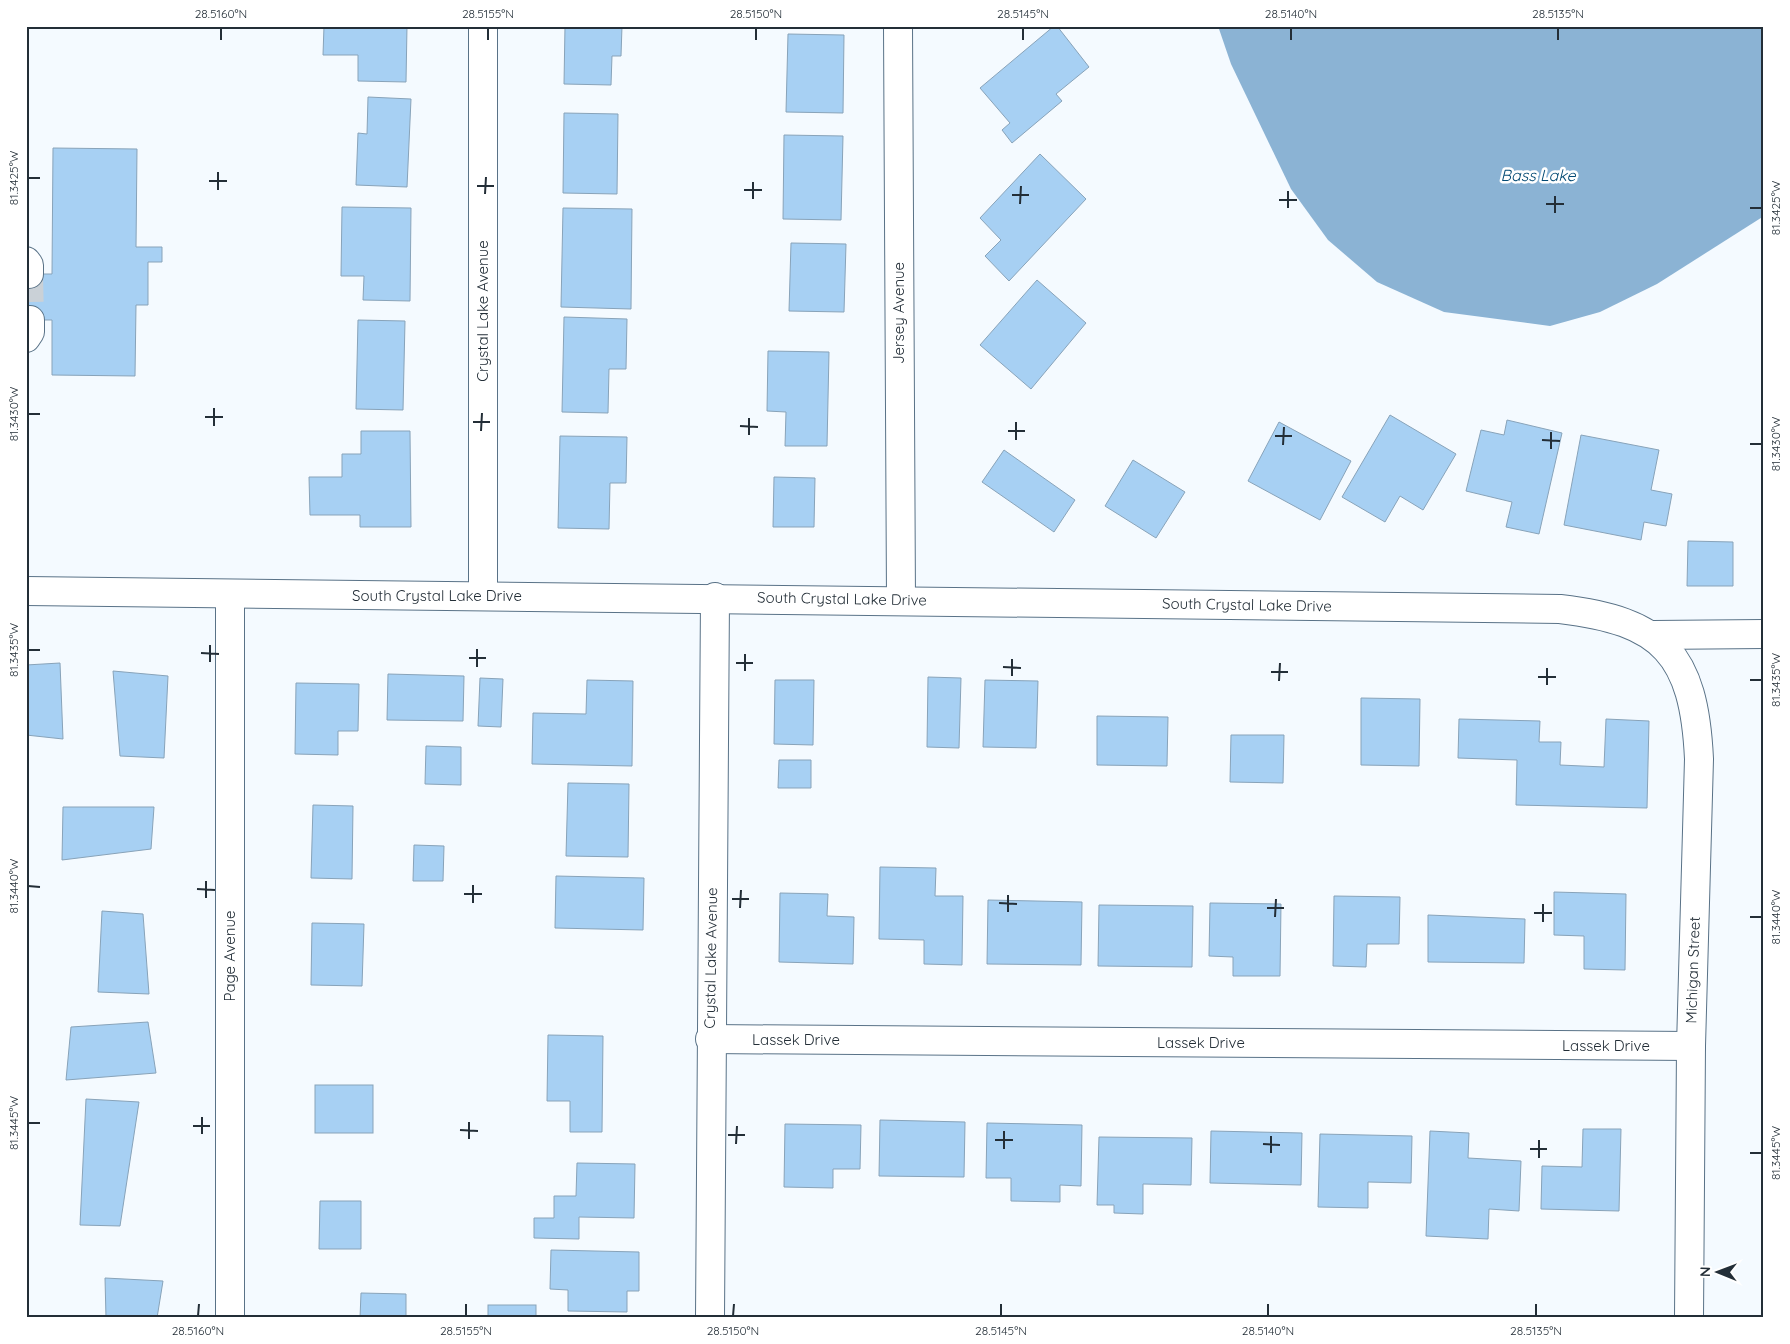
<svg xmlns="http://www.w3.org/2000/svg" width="1790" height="1344" font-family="Quicksand,sans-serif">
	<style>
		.water { fill: #8bb3d4 }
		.building { fill: #a7d0f3; stroke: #88a3b9 }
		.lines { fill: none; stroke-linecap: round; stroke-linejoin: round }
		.minor-tunnel { stroke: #cad1d7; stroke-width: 28; stroke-dasharray: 28 14; stroke-linecap: butt }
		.minor-casing { stroke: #597287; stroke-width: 30 }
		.minor { stroke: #fff; stroke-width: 28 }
		.ticks { fill: none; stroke: #232e37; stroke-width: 2 }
		.labels { text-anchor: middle; stroke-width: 5; stroke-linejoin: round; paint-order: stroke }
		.street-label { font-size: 15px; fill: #232e37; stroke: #fff }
		.water-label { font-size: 16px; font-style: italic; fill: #024973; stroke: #fff }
		.neatline { fill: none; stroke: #232e37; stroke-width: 2 }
		.ticks-label { font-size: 12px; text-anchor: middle; fill: #232e37 }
	</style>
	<rect width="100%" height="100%" fill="#f4faff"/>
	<path class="water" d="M1218,26H1764V216L1657,284L1600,312L1550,326L1444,312L1377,282L1328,240L1291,189L1231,64Z"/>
	<g class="building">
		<path d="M324,26H407L406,82L358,81V55H323Z"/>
		<path d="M565,26H622L621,56H612L611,85L564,84Z"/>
		<path d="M1054,26H1057L1089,67L1056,94L1062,101L1012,143L1002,130L1010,123L980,88Z"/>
		<path d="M788,34L844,35L843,113L786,112Z"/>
		<path d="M368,97L411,99L407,187L356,185L358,133L367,134Z"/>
		<path d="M564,113L618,114L617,194L563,193Z"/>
		<path d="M784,135L843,136L841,220L783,219Z"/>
		<path d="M53,148L137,149L136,247H162V262H148V305H136L135,376L52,375V320H26V274H52Z"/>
		<path d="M1040,154L1086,199L1009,281L985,256L1001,240L980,218Z"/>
		<path d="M342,207L411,208L410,301L363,300L364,276H341Z"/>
		<path d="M563,208L632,209L631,309L561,307Z"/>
		<path d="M791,243L846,244L844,312L789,311Z"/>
		<path d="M1037,280L1086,323L1031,389L980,345Z"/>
		<path d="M564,317L627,319L626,369H609L608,413L562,412Z"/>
		<path d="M358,320L405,321L403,410L356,409Z"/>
		<path d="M768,351L829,352L827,446H785L786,412L767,411Z"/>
		<path d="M1390,415L1456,454L1423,510L1400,496L1385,522L1342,497Z"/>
		<path d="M1507,420L1562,433L1539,534L1506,527L1512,502L1466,491L1481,430L1504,435Z"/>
		<path d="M1279,422L1351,461L1320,520L1248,481Z"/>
		<path d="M361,431H410L411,527H360V515H310L309,477H342V454H361Z"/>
		<path d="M1581,435L1659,450L1651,490L1672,494L1666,526L1644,522L1641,540L1564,525Z"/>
		<path d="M560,436L627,437L626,483H610L609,529L558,528Z"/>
		<path d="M1004,450L1075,500L1054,532L982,482Z"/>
		<path d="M1133,460L1185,492L1156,538L1105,506Z"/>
		<path d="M774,477L815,478L814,527H773Z"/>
		<path d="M1688,541L1733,542V586H1687Z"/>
		<path d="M60,663L63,739L26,735V665Z"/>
		<path d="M113,671L168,676L164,758L120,756Z"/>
		<path d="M388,674L464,676L463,721L387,720Z"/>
		<path d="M928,677L961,678L959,748L927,747Z"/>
		<path d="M480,678L503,679L501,727L478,726Z"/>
		<path d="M587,680L633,681L632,766L532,764L533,713L586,714Z"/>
		<path d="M775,680H814L813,745L774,744Z"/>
		<path d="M985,680L1038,681L1036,748L983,747Z"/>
		<path d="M296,683L359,684L358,731H338V755L295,754Z"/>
		<path d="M1361,698L1420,699L1419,766L1361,765Z"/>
		<path d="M1097,716L1168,717L1167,766L1097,765Z"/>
		<path d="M1459,719L1540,721L1539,742H1561L1560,765L1604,767L1606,719L1649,721L1647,808L1516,805L1517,760L1458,758Z"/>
		<path d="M1231,735H1284L1283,783L1230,782Z"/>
		<path d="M426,746L461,747V785L425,784Z"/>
		<path d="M779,760H811V788H778Z"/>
		<path d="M568,783L629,784L628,857L566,856Z"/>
		<path d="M313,805L353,806L352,879L311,878Z"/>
		<path d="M63,807H154L151,849L62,860Z"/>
		<path d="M414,845L444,846L443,881H413Z"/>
		<path d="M880,867L936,868L935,896H963L962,965L924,964V940L879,939Z"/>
		<path d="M556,876L644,878L643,930L555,928Z"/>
		<path d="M1554,892L1626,894L1625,970L1584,969V936L1554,935Z"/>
		<path d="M780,893L828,894L827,916L854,917L853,964L779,962Z"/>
		<path d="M1334,896L1400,897L1399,944H1367L1366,967L1333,966Z"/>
		<path d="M988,900L1082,902L1081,965L987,964Z"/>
		<path d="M1210,903L1281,904L1280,976H1233V957L1209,956Z"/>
		<path d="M1099,905L1193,906L1192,967L1098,966Z"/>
		<path d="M102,911L143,914L149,994L98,992Z"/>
		<path d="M1428,915L1525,919L1524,963L1428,962Z"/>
		<path d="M312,923L364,924L362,986L311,985Z"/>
		<path d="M148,1022L156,1073L66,1080L71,1027Z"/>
		<path d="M548,1035L603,1036L602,1132H570V1101H547Z"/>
		<rect x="315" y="1085" width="58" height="48"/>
		<path d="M86,1099L139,1102L120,1226L80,1225Z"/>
		<path d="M880,1120L965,1122L964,1177L879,1176Z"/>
		<path d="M987,1123L1082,1125L1081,1186L1060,1185V1202L1011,1201V1178H986Z"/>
		<path d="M785,1124L861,1125L860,1169H833V1188L784,1187Z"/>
		<path d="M1583,1129H1621L1619,1211L1541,1209L1542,1166L1582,1167Z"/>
		<path d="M1211,1131L1302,1133L1301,1185L1210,1183Z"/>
		<path d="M1430,1131L1469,1133L1468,1158L1521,1161L1519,1211L1489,1209L1488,1239L1426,1236Z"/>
		<path d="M1320,1134L1412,1136L1411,1183L1368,1182V1208L1318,1207Z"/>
		<path d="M1099,1137L1192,1138L1191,1185L1143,1184V1214L1114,1213V1205H1097Z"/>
		<path d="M577,1163L635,1164L634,1218L579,1217V1239L534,1238V1218H554V1196H576Z"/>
		<path d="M320,1201H361V1249H319Z"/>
		<path d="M551,1250L639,1252V1291H627V1312L568,1311V1290L550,1289Z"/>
		<path d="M105,1278L163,1281L157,1318H106Z"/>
		<path d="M361,1293L406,1294V1318H360Z"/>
		<rect x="488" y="1305" width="48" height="13"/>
	</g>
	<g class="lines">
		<path class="minor-tunnel" d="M29,274L30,320"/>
		<g class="minor-casing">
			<g id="minor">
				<path d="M898,26L901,600"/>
				<path d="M26,261L29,265V274"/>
				<path d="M26,338L30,332V320"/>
				<path d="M26,591L1560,609C1663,621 1694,654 1699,759L1691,1046L1689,1318"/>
				<path d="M483,596V26"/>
				<path d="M1653,635L1764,634"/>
				<path d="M710,1039L1691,1046"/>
				<path d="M230,1318V594"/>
				<path d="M710,1318L715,597"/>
			</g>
		</g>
		<use href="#minor" class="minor"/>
	</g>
	<path class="ticks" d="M221,40V28M488,40V28M756,40V28M1023,40V28M1291,40V28M1558,40V28M28,178H40M209,181H227M477,186H494M218,190V172M744,190H762M485,194L486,177M1012,195H1029M753,199V182M1279,200H1297M1020,204L1021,186M1546,204H1564M1288,208V191M1750,208H1762M1555,213V196M28,414H40M205,417H223M473,422H490M214,426V408M740,426L758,427M481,431L482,413M1008,431H1025M749,435V418M1275,436H1292M1016,440V422M1542,440L1560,441M1750,444H1762M1283,445L1284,427M1551,449V432M28,650H40M201,653L219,654M469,658H486M210,662V645M736,663H753M477,667V649M1003,667L1021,668M745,671V654M1271,672H1288M1012,676V659M1538,677H1556M1750,680H1762M1279,681L1280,663M1547,685V668M28,886L40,887M197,889L215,890M464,894H482M206,898V881M732,899H749M473,903V885M999,903L1017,904M740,908L741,890M1267,908H1284M1008,912V895M1534,913H1552M1275,917L1276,899M1750,917H1762M1543,922V904M28,1123H40M193,1126H210M460,1130L478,1131M202,1134V1117M728,1135H745M469,1139V1122M995,1140H1013M736,1144L737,1126M1263,1144L1280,1145M1004,1149V1131M1530,1149H1547M1271,1153V1136M1750,1153H1762M1539,1158V1140M198,1316L199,1304M466,1316V1304M733,1316L734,1304M1001,1316V1304M1268,1316V1304M1536,1316V1304"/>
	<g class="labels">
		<g class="street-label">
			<text transform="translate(483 311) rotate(-90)" y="5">Crystal Lake Avenue</text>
			<text transform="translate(899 313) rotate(-90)" y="5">Jersey Avenue</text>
			<text x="437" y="601">South Crystal Lake Drive</text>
			<text transform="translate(842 599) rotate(1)" y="5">South Crystal Lake Drive</text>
			<text transform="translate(1247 605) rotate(1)" y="5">South Crystal Lake Drive</text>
			<text transform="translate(230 956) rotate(-90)" y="5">Page Avenue</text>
			<text transform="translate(711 958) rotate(-89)" y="5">Crystal Lake Avenue</text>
			<text transform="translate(1693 970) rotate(-88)" y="5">Michigan Street</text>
			<text x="796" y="1045">Lassek Drive</text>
			<text x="1201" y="1048">Lassek Drive</text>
			<text x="1606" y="1051">Lassek Drive</text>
		</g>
		<g class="water-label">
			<text x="1538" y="181">Bass Lake</text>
		</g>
	</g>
	<rect width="1790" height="1344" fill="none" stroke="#ffffff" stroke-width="55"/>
	<g transform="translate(1718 1272) rotate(271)" stroke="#ffffff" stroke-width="4" paint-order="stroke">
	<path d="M0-4L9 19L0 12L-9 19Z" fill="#232e37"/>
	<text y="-8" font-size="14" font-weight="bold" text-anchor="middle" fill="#232e37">N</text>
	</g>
	<rect x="28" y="28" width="1734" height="1288" class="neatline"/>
	<g class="ticks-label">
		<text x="221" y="18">28.5160°N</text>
		<text x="488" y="18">28.5155°N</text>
		<text x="756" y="18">28.5150°N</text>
		<text x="1023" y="18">28.5145°N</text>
		<text x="1291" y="18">28.5140°N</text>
		<text x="1558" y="18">28.5135°N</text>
		<text transform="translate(14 178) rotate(-90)" y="4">81.3425°W</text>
		<text transform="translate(1776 208) rotate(-90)" y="4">81.3425°W</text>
		<text transform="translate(14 414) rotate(-90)" y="4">81.3430°W</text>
		<text transform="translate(1776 444) rotate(-90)" y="4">81.3430°W</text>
		<text transform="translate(14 650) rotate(-90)" y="4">81.3435°W</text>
		<text transform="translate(1776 680) rotate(-90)" y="4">81.3435°W</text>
		<text transform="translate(14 886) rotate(-90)" y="4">81.3440°W</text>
		<text transform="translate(1776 917) rotate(-90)" y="4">81.3440°W</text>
		<text transform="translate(14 1123) rotate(-90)" y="4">81.3445°W</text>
		<text transform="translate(1776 1153) rotate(-90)" y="4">81.3445°W</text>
		<text x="198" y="1335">28.5160°N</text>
		<text x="466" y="1335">28.5155°N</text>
		<text x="733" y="1335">28.5150°N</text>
		<text x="1001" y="1335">28.5145°N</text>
		<text x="1268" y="1335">28.5140°N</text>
		<text x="1536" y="1335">28.5135°N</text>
	</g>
</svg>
